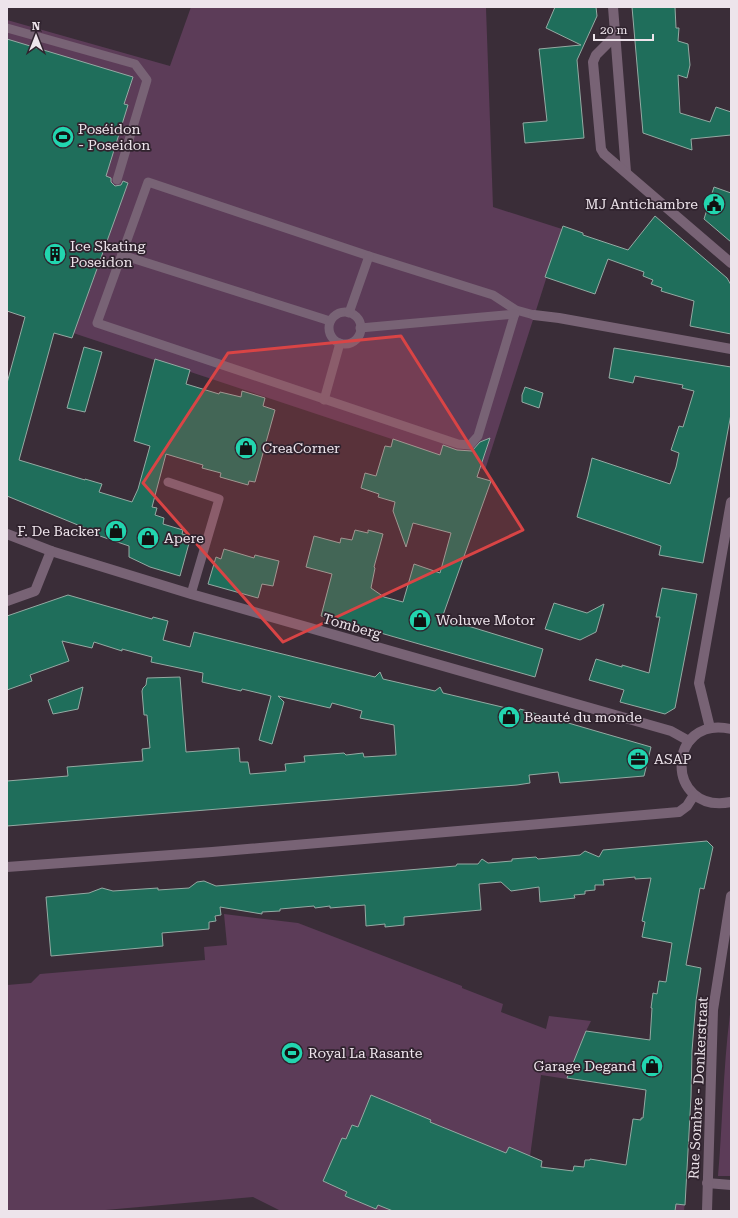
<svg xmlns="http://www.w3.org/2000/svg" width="738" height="1218" font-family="'Roboto Serif',serif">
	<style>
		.green { fill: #5c3c58 }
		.building { fill: #1f6e5b; stroke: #94aaa3 }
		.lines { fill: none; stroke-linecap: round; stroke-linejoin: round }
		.service { stroke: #786375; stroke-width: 9 }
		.minor { stroke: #786375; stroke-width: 10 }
		.tertiary { stroke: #786375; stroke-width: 10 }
		.marked { fill: #d94445; fill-opacity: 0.2; stroke: #d94445; stroke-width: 3; stroke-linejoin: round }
		.labels { text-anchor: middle; stroke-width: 3.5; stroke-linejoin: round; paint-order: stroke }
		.poi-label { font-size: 14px; fill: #ede4eb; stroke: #30232e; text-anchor: start }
		.street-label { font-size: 14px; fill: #ede4eb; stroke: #30232e }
	</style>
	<rect width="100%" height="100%" fill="#3a2d38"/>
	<g class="green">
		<path d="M191,7H478L486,8L493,207L562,229L485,470L7,311V20L170,66Z"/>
		<path d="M224,914L298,923L462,986V988L503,1004L501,1012L546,1029L549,1016L591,1021L586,1031L567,1079L541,1075L529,1164L541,1167L573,1171L686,1189L684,1211H281L253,1197L94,1211H7V985L31,983L40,974L205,960L204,947L227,945Z"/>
		<path d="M731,1007V1176H718C723,1120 723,1063 731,1007Z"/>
	</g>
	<g class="building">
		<path d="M555,7H596L597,16L577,60L584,138L525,143L523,123L547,121L539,49L581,45L546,28Z"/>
		<path d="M632,7H675L676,28H679L678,41L688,44L690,65L687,78L678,75L680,113L710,122L716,107L731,112V135L691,139L692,150L643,133Z"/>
		<path d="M7,39L133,77L124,104L128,105L106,176L111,178V182L115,186L121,185L123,181L128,183L72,338L54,333L19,460L85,480V479L102,484L99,492L132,502L138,489L150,446L134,441L155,359L190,370L186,384L219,394L220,392L241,397L242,391L265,398L263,406L275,410L255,482L249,481L248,485L220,477L221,473L202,468L203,465L166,454L152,507L157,508L155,515L164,518L163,524L183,530L182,534L191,536L180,576L150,567L129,557V546L94,534L95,532L7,496V383L25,317L7,311Z"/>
		<path d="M714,187L731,193V242L704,219Z"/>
		<path d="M655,216L727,278L731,285V334L690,326L694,301L661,291L662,288L651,284L653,280L643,276L644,272L608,259L595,294L545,277L563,226L583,233V235L628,250Z"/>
		<path d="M84,347L102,352L85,412L67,408Z"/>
		<path d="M614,348L731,367V414L703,563L659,555L661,546L577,517L588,476L592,458L670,484L676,467L679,453L671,450L679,426L683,427L694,391L682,388L683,385L635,376L633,383L609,378Z"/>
		<path d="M525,387L543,393L539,408L522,402V395Z"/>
		<path d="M490,438L477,477L491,481L442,618L543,649L535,677L321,616L332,574L306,567L314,536L340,543L341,538L352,540L355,530L368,533V530L383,534L374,567L375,568L371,588L384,597L403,602L414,564L440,573L451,533L413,523L406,547L393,511L395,502L378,497L379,494L361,488L365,473L376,476L385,446L391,447L393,439L440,455L443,445L457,450L472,451L480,442Z"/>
		<path d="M224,549L254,558L255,555L279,561L273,586L262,584L258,598L208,584L216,557L221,559Z"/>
		<path d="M662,588L697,594L675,708L665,714L620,702L624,690L589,680L596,659L622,667V665L649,673L660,617H656Z"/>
		<path d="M68,595L152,619L153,617L168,621L163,640L190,647L194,632L375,677L380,672L383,679L435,691L440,687L443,693L519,711L520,709L651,747L644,776L560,783L558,772L529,775L530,783L517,785L7,826V781L68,776L67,767L143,761L142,749L150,748L147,715H144L142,691L143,688L146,685L147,678L180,677L186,752L239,748L240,762H248L250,774L286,771L285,764L305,762L304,756L344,753L346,755L363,753L364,757L396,755L394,725L360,718L362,711L332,703L330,708L278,696L284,702L272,744L259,740L271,696L242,689L241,691L202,682L203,673L151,662L152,657L122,649V651L94,642L92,648L62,641L69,661L30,675L32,681L7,690V616Z"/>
		<path d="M554,603L587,613L604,604L596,632L580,640L545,629Z"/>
		<path d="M83,687L78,709L53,714L48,700Z"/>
		<path d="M707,841L713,847L704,889L700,888L686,965L701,968L696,1001L692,1051L691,1097L685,1205L676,1204L675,1211H393L378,1205L376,1209L345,1196L347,1192L323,1181L342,1138L346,1139L352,1125L358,1127L371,1095L431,1120L430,1122L506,1153L509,1147L542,1161L541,1167L573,1171L574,1166L584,1167L585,1160H590V1159L626,1165L633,1119L641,1120V1118H643L646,1090L567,1078L586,1031L650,1040L652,1008H651L653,993L657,994L659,981L666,982L672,943L642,937L645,922L642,921L651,878L635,879V877L603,880L604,885H595V890L585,891V894L574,895L575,898L540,902L539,887L511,891L501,882L479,884L481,910L404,917V925L385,927V924L366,926L365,905L330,908V906L315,908L314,906L280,909V911L262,912V914L220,907L221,915L215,916L216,921L209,922V929L162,933L163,946L51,956L46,897L89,893L102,888L113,891L158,888V890L189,888L197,882L204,881L216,886L456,866L457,864H478L482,859L488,863L512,861V859L536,857L538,859L580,855L585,851L599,857L603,850Z"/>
	</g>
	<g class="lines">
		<g class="service">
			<path d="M7,28L135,64L147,80L117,180"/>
			<path d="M122,255L330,321"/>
			<path d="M516,310L493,295L369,256L148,182L97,323L458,444L470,445L478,436L516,310L534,315"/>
			<circle cx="345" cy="328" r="16"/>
			<path d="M349,313L369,256"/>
			<path d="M360,328L515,314"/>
			<path d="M324,400L340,343"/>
			<path d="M168,482L219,499L191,594"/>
		</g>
		<g class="minor">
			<path d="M613,7L626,172"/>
			<path d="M615,36L596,55L593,62L601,149L604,154L731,263"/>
			<path d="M534,315L559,318L731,349"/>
			<path d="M7,601L35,591L51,551"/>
			<path d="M710,728L699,683L731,502"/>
			<path d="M707,1183L731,1185"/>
			<path d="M707,1211L713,1010L731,896"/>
		</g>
		<g class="tertiary">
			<path d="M7,534L51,551L191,594L671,731L689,741"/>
			<path d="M731,729C666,714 664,815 731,802"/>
			<path d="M7,867L212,852L679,812L687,806L694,795"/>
		</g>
	</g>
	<path class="marked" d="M401,336L523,530L283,642L143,483L228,353Z"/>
	<defs>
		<g id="stadium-disc" transform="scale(1.15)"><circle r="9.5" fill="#22d5af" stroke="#30232e"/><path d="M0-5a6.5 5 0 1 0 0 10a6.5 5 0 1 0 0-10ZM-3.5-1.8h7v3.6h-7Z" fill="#111"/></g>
		<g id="civic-disc" transform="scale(1.15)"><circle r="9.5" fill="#22d5af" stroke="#30232e"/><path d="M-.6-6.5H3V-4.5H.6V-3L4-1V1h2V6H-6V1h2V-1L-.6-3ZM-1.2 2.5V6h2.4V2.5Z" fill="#111"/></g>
		<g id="building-disc" transform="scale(1.15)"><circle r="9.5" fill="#22d5af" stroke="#30232e"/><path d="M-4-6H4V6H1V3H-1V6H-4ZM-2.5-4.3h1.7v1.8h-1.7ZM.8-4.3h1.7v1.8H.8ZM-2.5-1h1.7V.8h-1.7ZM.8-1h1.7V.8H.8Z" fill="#111"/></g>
		<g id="shop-disc" transform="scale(1.15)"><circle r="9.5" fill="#22d5af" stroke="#30232e"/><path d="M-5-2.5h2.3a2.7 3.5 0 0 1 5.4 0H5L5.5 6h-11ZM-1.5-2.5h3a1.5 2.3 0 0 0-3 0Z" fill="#111"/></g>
		<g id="office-disc" transform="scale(1.15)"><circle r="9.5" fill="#22d5af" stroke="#30232e"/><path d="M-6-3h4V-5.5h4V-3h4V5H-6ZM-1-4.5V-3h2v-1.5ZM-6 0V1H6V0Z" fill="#111"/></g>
	</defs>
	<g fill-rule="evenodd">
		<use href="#stadium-disc" x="63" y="137"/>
		<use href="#civic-disc" x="714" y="204"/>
		<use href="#building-disc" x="55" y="254"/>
		<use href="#shop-disc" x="246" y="448"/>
		<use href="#shop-disc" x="116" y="531"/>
		<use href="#shop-disc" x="148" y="538"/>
		<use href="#shop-disc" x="420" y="620"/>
		<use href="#shop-disc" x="509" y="717"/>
		<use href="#office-disc" x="638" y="759"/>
		<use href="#stadium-disc" x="292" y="1053"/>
		<use href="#shop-disc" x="652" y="1066"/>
	</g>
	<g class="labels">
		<g class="poi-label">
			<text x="78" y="134">Poséidon<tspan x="78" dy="16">- Poseidon</tspan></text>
			<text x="698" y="209" text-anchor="end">MJ Antichambre</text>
			<text x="70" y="251">Ice Skating<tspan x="70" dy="16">Poseidon</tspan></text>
			<text x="262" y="453">CreaCorner</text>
			<text x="100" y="536" text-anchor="end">F. De Backer</text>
			<text x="164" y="543">Apere</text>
			<text x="436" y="625">Woluwe Motor</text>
			<text x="524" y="722">Beauté du monde</text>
			<text x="654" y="764">ASAP</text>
			<text x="308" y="1058">Royal La Rasante</text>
			<text x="636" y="1071" text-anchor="end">Garage Degand</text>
		</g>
		<g class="street-label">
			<text transform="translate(352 626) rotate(16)" y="5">Tomberg</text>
			<text transform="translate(698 1088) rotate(-87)" y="5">Rue Sombre - Donkerstraat</text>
		</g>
	</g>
	<rect width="738" height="1218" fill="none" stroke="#ede4eb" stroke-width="16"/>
	<g transform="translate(36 36)" stroke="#30232e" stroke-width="3" paint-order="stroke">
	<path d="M0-3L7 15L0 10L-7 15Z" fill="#ede4eb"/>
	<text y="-6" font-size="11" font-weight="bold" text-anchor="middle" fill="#ede4eb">N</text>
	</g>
	<path d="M594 34v6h59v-6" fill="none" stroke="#ede4eb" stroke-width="2"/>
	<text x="600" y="34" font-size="12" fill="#ede4eb" stroke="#30232e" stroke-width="3" paint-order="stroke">20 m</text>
</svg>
